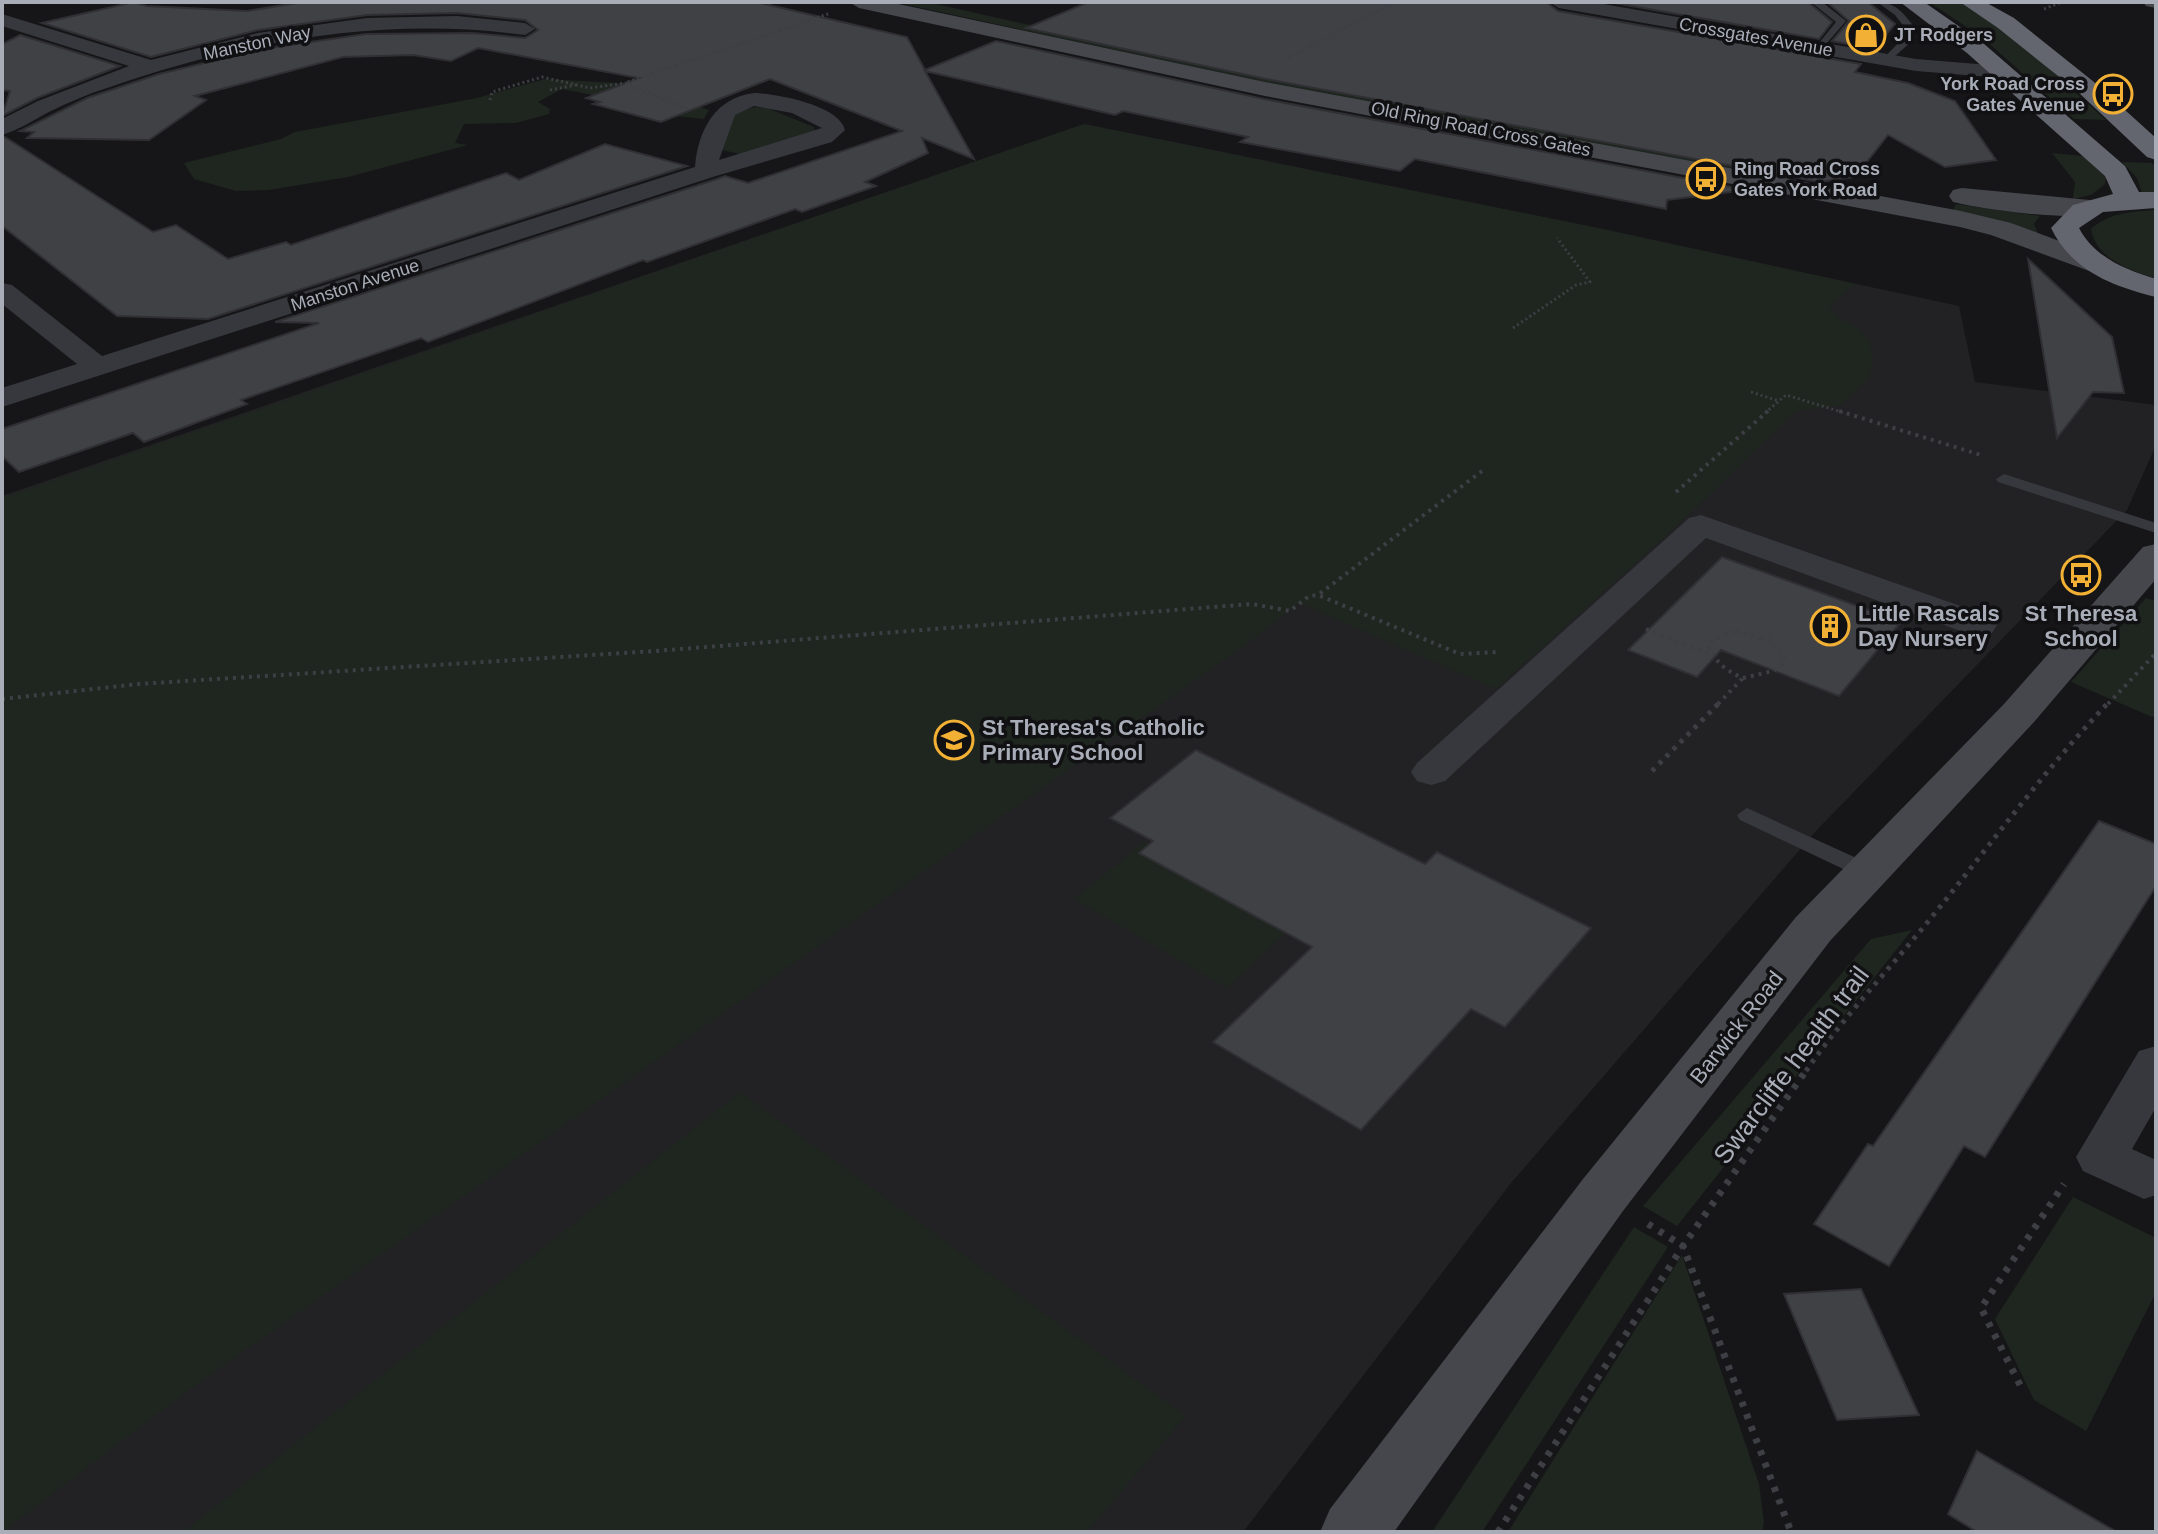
<svg xmlns="http://www.w3.org/2000/svg" width="2158" height="1534" font-family="Helvetica,sans-serif">
	<style>
		.built { fill: #222225 }
		.green { fill: #1e261f }
		.building { fill: #404145; stroke: #303034; stroke-width: 2 }
		.lines { fill: none; stroke-linecap: round; stroke-linejoin: round }
		.path-far3 { stroke: #3d3f44; stroke-width: 3; stroke-dasharray: 2 3; stroke-linecap: butt }
		.path-far2 { stroke: #3d3f44; stroke-width: 4; stroke-dasharray: 3 5; stroke-linecap: butt }
		.path-far1 { stroke: #3d3f44; stroke-width: 5; stroke-dasharray: 4 6; stroke-linecap: butt }
		.path { stroke: #3d3f44; stroke-width: 7; stroke-dasharray: 5 8; stroke-linecap: butt }
		.lane { fill: #37383d; fill-rule: evenodd }
		.street { fill: #37383d; fill-rule: evenodd }
		.secondary { fill: #45474d; fill-rule: evenodd }
		.highway { fill: #63666e; fill-rule: evenodd }
		.labels { text-anchor: middle; stroke-width: 7; stroke-linejoin: round; paint-order: stroke }
		.far-poi-label { font-size: 18px; font-weight: bold; fill: #a8adb8; stroke: #111113; text-anchor: start }
		.far-street-label { font-size: 18px; fill: #a8adb8; stroke: #111113 }
		.poi-label { font-size: 22px; font-weight: bold; fill: #a8adb8; stroke: #111113; text-anchor: start }
		.street-label { font-size: 22px; fill: #a8adb8; stroke: #111113 }
		.near-street-label { font-size: 26px; fill: #a8adb8; stroke: #111113 }
	</style>
	<rect width="100%" height="100%" fill="#161618"/>
	<path class="built" d="M1084,124L1598,228L1959,306L1975,382L2156,405V445L2127,510L1815,832L1511,1183L1243,1532H2V496Z"/>
	<g class="green">
		<path d="M894,2H927L1087,38L1795,174L1788,182L1287,87Z"/>
		<path d="M1929,2H1961L2015,38L2106,120L2074,119L1983,38Z"/>
		<path d="M545,79L635,84L709,110L704,119L676,116L644,105L562,89L538,102L550,109L549,114L516,123L464,124L455,143L468,145L348,177L269,190L236,191L194,179L184,163L281,139L295,132L477,98Z"/>
		<path d="M756,107L767,108L814,127L815,132L740,154L722,150L734,112Z"/>
		<path d="M1084,124L1598,228L1856,284L1830,305L1838,318L1858,328L1870,341L1873,362L1867,380L1841,405L1796,411L1696,508L1496,689L1299,603L1255,638L192,1388L2,1532V498Z"/>
		<path d="M2052,153L2083,156L2106,177L2105,184L2091,195L2073,199L2075,182Z"/>
		<path d="M2122,162L2152,163L2156,167V193H2142L2137,178Z"/>
		<path d="M1956,204L2040,216L2034,224L2038,234L1952,212Z"/>
		<path d="M2156,210V279C2130,270 2096,259 2091,229C2110,212 2131,212 2156,210Z"/>
		<path d="M2146,598L2156,601V716L2152,717L2071,682Z"/>
		<path d="M1144,842L1296,923L1227,988L1074,899Z"/>
		<path d="M1912,930L1677,1226L1643,1206L1871,939Z"/>
		<path d="M740,1092L1186,1416L1087,1532H183Z"/>
		<path d="M2073,1197L2156,1238V1292L2086,1431L2034,1400L1995,1319Z"/>
		<path d="M1634,1227L1668,1247L1482,1532H1432Z"/>
		<path d="M1682,1255L1759,1484L1764,1522L1762,1532H1508Z"/>
	</g>
	<g class="building">
		<path d="M134,2L147,6L247,11L303,2H756L907,37L925,70L996,41L1264,99L1747,190L1667,200L1666,209L1415,159L1400,171L1240,142L1248,137L1123,111L1115,115L925,71L974,159L922,138L928,153L865,182L876,186L802,212L795,209L647,262L643,260L428,342L421,338L241,400L247,404L144,442L133,433L19,472L2,456V429L319,323L275,322L717,179L725,176L748,183L902,131L770,79L661,122L593,104L600,102L586,98L639,78L478,48L451,61L413,55L343,57L195,96L206,100L149,140L27,138L34,132L20,131L87,98L159,74L262,49L366,34L472,33L525,38L538,30L525,20L457,13L367,15L258,30L151,57L42,23Z"/>
		<path d="M1089,2H1546L1558,11L1861,64L1855,72L1908,83L1955,101L1996,160L1945,167L1888,135L1855,177L1819,182L1266,79L1026,28Z"/>
		<path d="M1609,2H1808L1832,22L1819,39Z"/>
		<path d="M1827,2H1868L1895,24L1874,49L1832,41L1849,21Z"/>
		<path d="M20,35L120,66L37,98L2,116L10,91L2,90V44Z"/>
		<path d="M5,137L153,232L176,225L228,259L286,242L291,245L506,173L519,180L605,144L687,166L208,319L117,316L2,226V138Z"/>
		<path d="M2028,259L2112,337L2124,393L2093,392L2057,438Z"/>
		<path d="M1722,557L1822,593L1901,622L1839,696L1721,650L1697,677L1628,650Z"/>
		<path d="M1196,750L1425,864L1437,852L1591,928L1505,1027L1471,1009L1361,1130L1213,1042L1312,947L1139,853L1153,841L1110,818Z"/>
		<path d="M2099,821L2156,844V886L1985,1157L1964,1146L1889,1266L1814,1224L1868,1144L1873,1146Z"/>
		<path d="M1861,1289L1889,1350L1919,1415L1837,1420L1784,1294Z"/>
		<path d="M1977,1451L2117,1532H1977L1948,1514Z"/>
	</g>
	<g class="lines">
		<g class="path-far3">
			<path d="M2044,9L2062,2"/>
			<path d="M1288,58L1394,2"/>
			<path d="M550,90L576,85"/>
			<path d="M490,100L492,92L542,77L590,88L625,83"/>
			<path d="M687,109L625,83L828,14"/>
			<path d="M1513,328L1576,285L1590,282L1557,238"/>
			<path d="M1751,392L1779,401"/>
			<path d="M1765,413L1786,395L1845,413"/>
		</g>
		<g class="path-far2">
			<path d="M1839,411L1984,456"/>
			<path d="M1482,471L1318,595L1460,654L1500,652"/>
			<path d="M1676,492L1768,411"/>
			<path d="M1646,629L1711,655"/>
			<path d="M1736,631L1768,640L1784,655L1782,665L1773,671L1743,678C1726,671 1715,662 1708,645L1716,638Z"/>
			<path d="M1762,639L1772,630"/>
			<path d="M2,699L139,684L655,651L1252,604L1290,611L1309,596L1318,595"/>
			<path d="M1718,704L1743,678"/>
			<path d="M2108,704L2156,653"/>
		</g>
		<g class="path-far1">
			<path d="M1652,771L1720,702"/>
			<path d="M1806,1071C1842,1019 1886,973 1926,924C1987,850 2043,771 2109,702"/>
		</g>
		<g class="path">
			<path d="M1648,1224L1683,1246L1791,1532"/>
			<path d="M2020,1385L1981,1308L2064,1184"/>
			<path d="M1498,1532L1683,1246L1807,1069"/>
		</g>
		<g class="lane">
			<path d="M1811,2H1822L1846,21L1820,51L1815,48L1836,22Z"/>
			<path d="M1877,2C1896,2 1904,14 1915,28L1911,42L1887,63L1882,60L1902,39L1905,28L1895,15Z"/>
			<path d="M2004,474L2156,523V533L1998,482L1996,479Z"/>
			<path d="M1747,808L1876,867L1879,872L1876,877H1860L1740,820L1737,815Z"/>
		</g>
		<g class="street">
			<path d="M1549,2H1592L1916,59L2002,66L2012,72L2002,78L1916,71L1559,8Z"/>
			<path d="M2,14L151,60L258,33L367,18L457,16L525,23L535,29L525,35C383,16 242,41 107,88C88,94 69,102 51,111C35,119 19,130 2,135V119L38,101L129,66L2,26Z"/>
			<path d="M754,93C777,94 839,105 845,130L832,142L716,176L2,407V388L77,364L2,304V283L12,285L102,356L695,167C698,130 715,98 754,93ZM754,106L792,113L822,128L719,160L735,115Z"/>
			<path d="M1701,515L1992,617L1997,625L1992,633L1979,636L1966,633L1706,538L1445,781L1431,785L1417,781L1411,772L1417,763L1689,518Z"/>
			<path d="M2156,1046V1107L2132,1149L2156,1160V1195L2144,1199L2083,1171L2076,1157L2139,1051Z"/>
		</g>
		<g class="secondary">
			<path d="M849,2H889L1265,82L1961,211L2011,223L2110,260L2114,266L2110,272L2100,275L1991,235L1960,227L1265,96L859,8Z"/>
			<path d="M2143,2H2156V8L2146,6Z"/>
			<path d="M1962,188L2100,201L2104,207L2100,213C2066,221 1987,210 1953,202L1949,196L1953,190Z"/>
			<path d="M2156,544V579L2034,722L1830,941L1623,1211L1394,1532H1320L1330,1509L1583,1179L1796,917L2004,704L2143,547Z"/>
		</g>
		<g class="highway">
			<path d="M1900,2H1924L1983,43L2125,166L2139,192H2156V208L2103,212L2079,228C2094,257 2126,270 2156,279V297C2112,286 2072,271 2051,228L2073,205L2113,194L2105,176L1967,53Z"/>
			<path d="M1960,2H1985L2014,18L2094,82L2156,138V160L2147,157L2078,92L1998,28Z"/>
		</g>
	</g>
	<defs>
		<g id="shop-ring" transform="scale(2)"><circle r="9.5" fill="#111113" stroke="#f2b134" stroke-width="1.5"/><path d="M-5-2.5h2.3a2.7 3.5 0 0 1 5.4 0H5L5.5 6h-11ZM-1.5-2.5h3a1.5 2.3 0 0 0-3 0Z" fill="#f2b134"/></g>
		<g id="bus-ring" transform="scale(2)"><circle r="9.5" fill="#111113" stroke="#f2b134" stroke-width="1.5"/><path d="M-5-6H5V4H4V6H2V4H-2V6H-4V4H-5ZM-3.5-4V0h7V-4ZM-3.5 1.2v1.5H-2V1.2ZM2 1.2v1.5H3.5V1.2Z" fill="#f2b134"/></g>
		<g id="building-ring" transform="scale(2)"><circle r="9.5" fill="#111113" stroke="#f2b134" stroke-width="1.5"/><path d="M-4-6H4V6H1V3H-1V6H-4ZM-2.5-4.3h1.7v1.8h-1.7ZM.8-4.3h1.7v1.8H.8ZM-2.5-1h1.7V.8h-1.7ZM.8-1h1.7V.8H.8Z" fill="#f2b134"/></g>
		<g id="school-ring" transform="scale(2)"><circle r="9.5" fill="#111113" stroke="#f2b134" stroke-width="1.5"/><path d="M0-5L7-2L0 1L-7-2ZM-4 1L0 2.5L4 1V4Q0 6-4 4Z" fill="#f2b134"/></g>
	</defs>
	<g fill-rule="evenodd">
		<use href="#shop-ring" x="1866" y="35"/>
		<use href="#bus-ring" x="2113" y="94"/>
		<use href="#bus-ring" x="1706" y="179"/>
		<use href="#bus-ring" x="2081" y="575"/>
		<use href="#building-ring" x="1830" y="626"/>
		<use href="#school-ring" x="954" y="740"/>
	</g>
	<g class="labels">
		<g class="far-poi-label">
			<text x="1894" y="41">JT Rodgers</text>
			<text x="2085" y="90" text-anchor="end">York Road Cross<tspan x="2085" dy="21">Gates Avenue</tspan></text>
			<text x="1734" y="175">Ring Road Cross<tspan x="1734" dy="21">Gates York Road</tspan></text>
		</g>
		<g class="far-street-label">
			<text transform="translate(1756 37) rotate(10)" y="6">Crossgates Avenue</text>
			<text transform="translate(257 43) rotate(-12)" y="6">Manston Way</text>
			<text transform="translate(1481 129) rotate(11)" y="6">Old Ring Road Cross Gates</text>
			<text transform="translate(355 285) rotate(-18)" y="6">Manston Avenue</text>
		</g>
		<g class="poi-label">
			<text x="1858" y="621">Little Rascals<tspan x="1858" dy="25">Day Nursery</tspan></text>
			<text x="2081" y="621" text-anchor="middle">St Theresa<tspan x="2081" dy="25">School</tspan></text>
			<text x="982" y="735">St Theresa's Catholic<tspan x="982" dy="25">Primary School</tspan></text>
		</g>
		<g class="street-label">
			<text transform="translate(1736 1027) rotate(-52)" y="8">Barwick Road</text>
		</g>
		<g class="near-street-label">
			<text transform="translate(1791 1065) rotate(-53)" y="9">Swarcliffe health trail</text>
		</g>
	</g>
	<rect width="2158" height="1534" fill="none" stroke="#a8adb8" stroke-width="8"/>
</svg>
